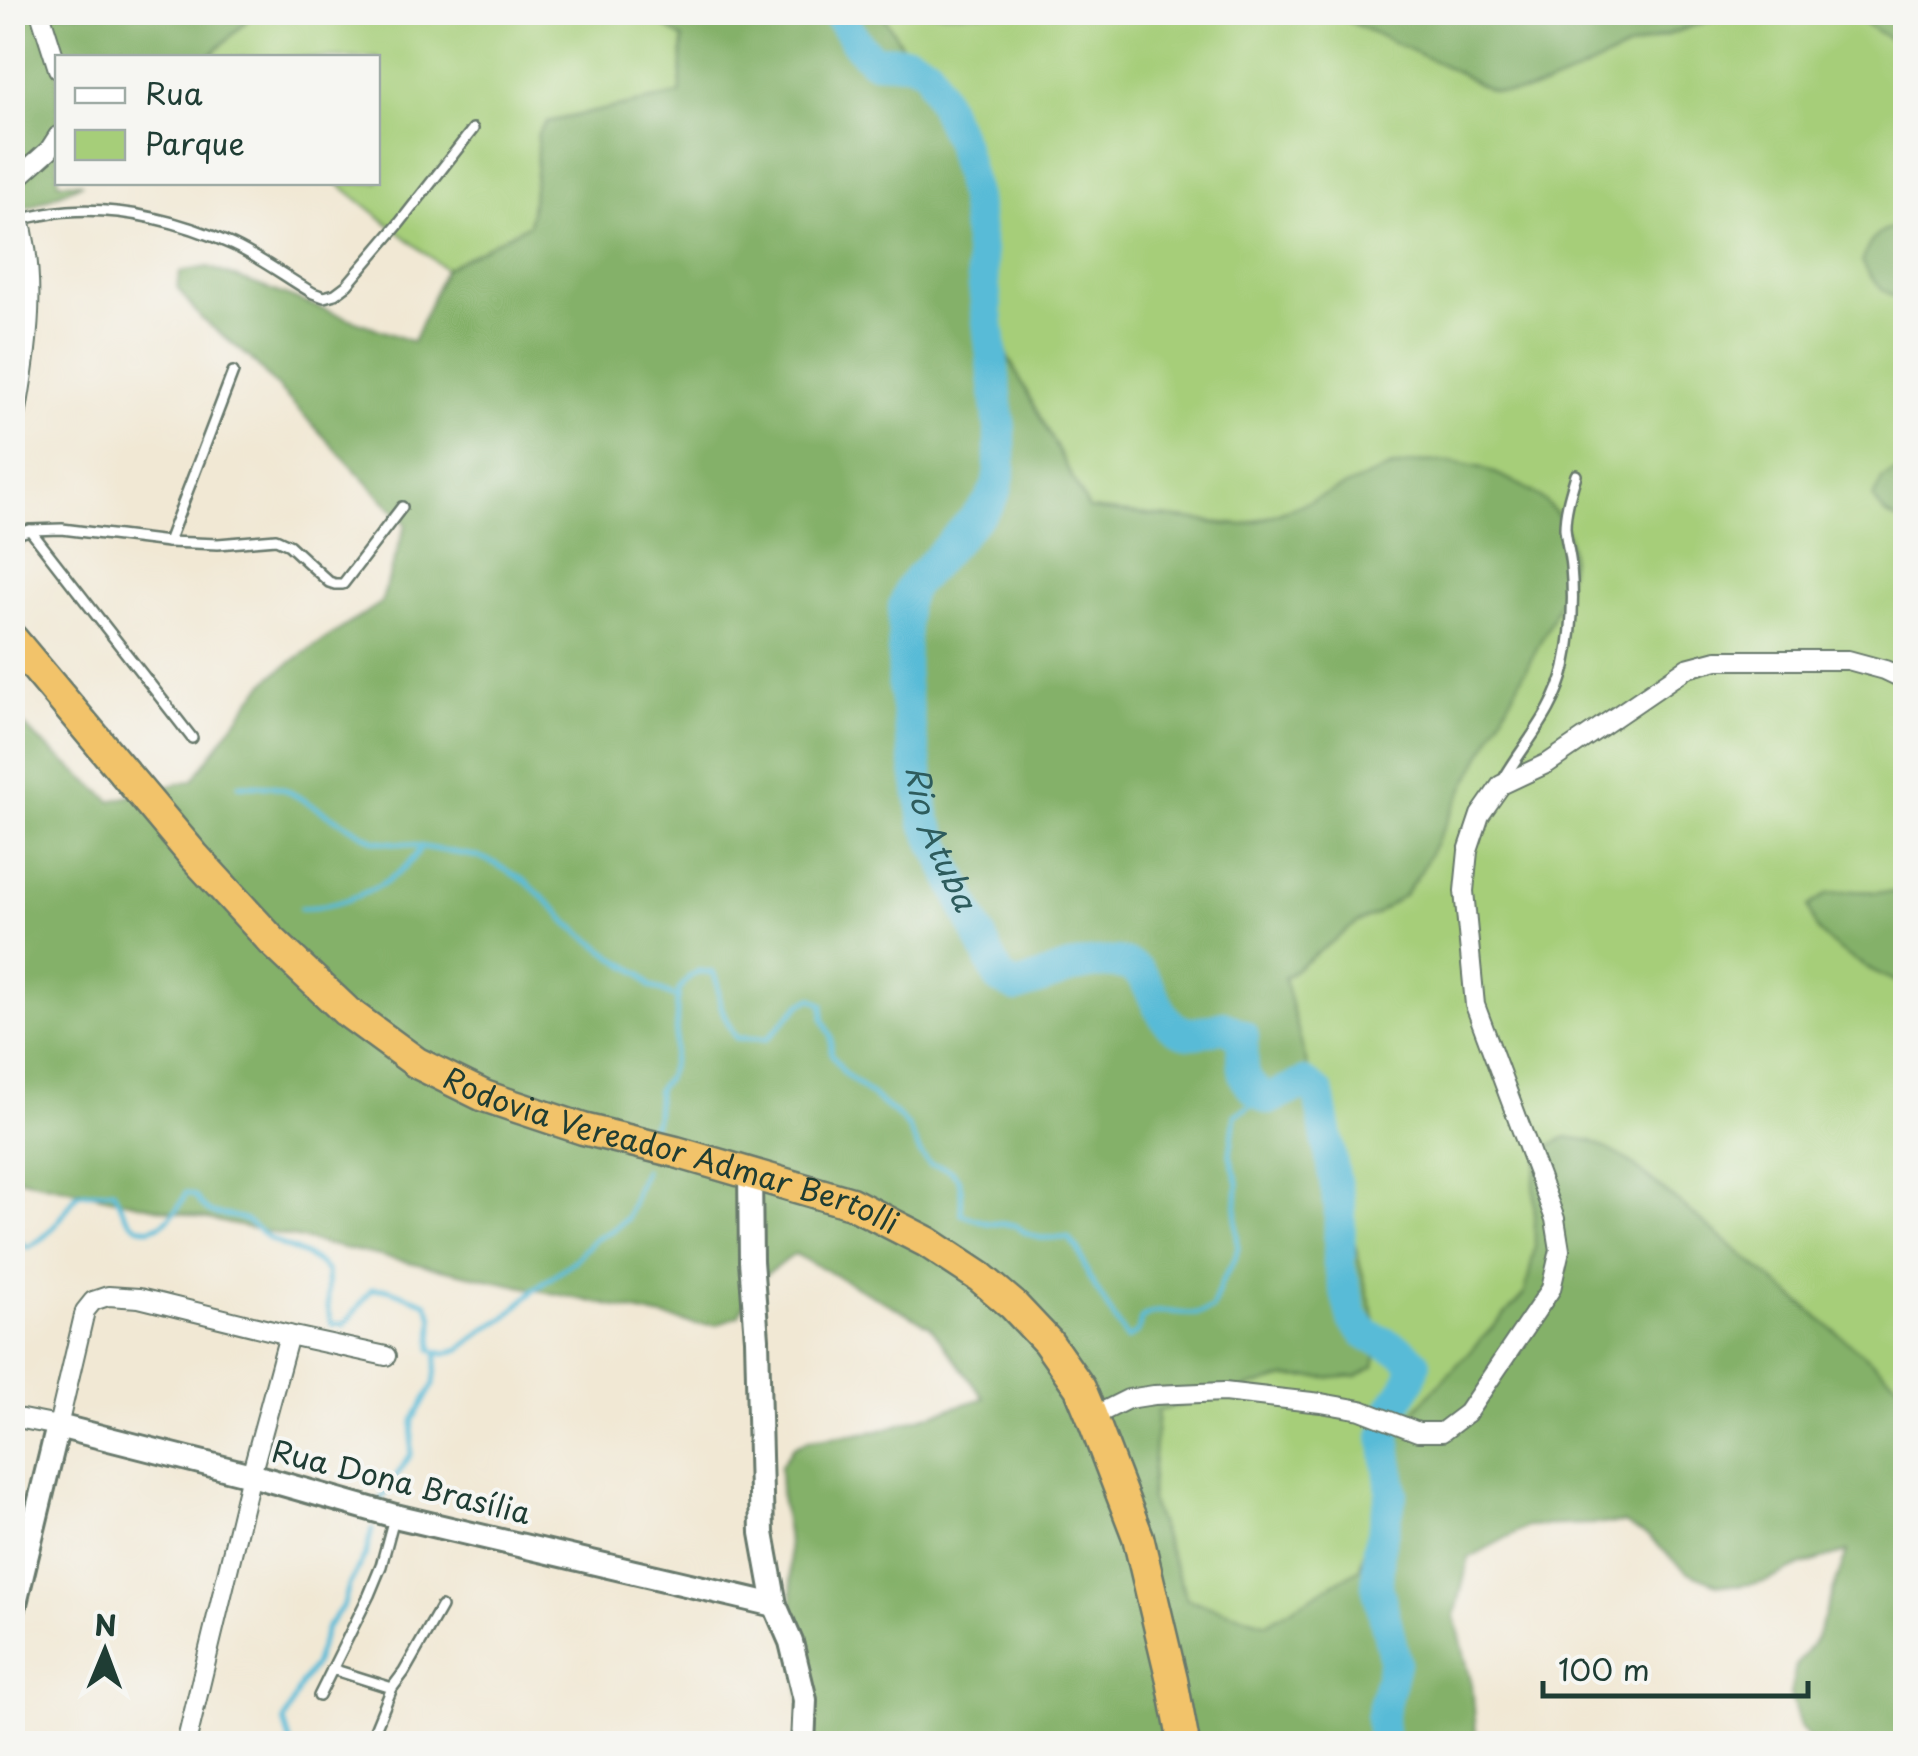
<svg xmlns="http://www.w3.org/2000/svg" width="1918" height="1756" font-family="'Playpen Sans',sans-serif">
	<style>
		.green { fill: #a6ce79; stroke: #628656; stroke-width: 2.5 }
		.forest { fill: #84b169; stroke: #52774e; stroke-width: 2.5 }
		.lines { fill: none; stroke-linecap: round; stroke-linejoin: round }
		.stream { stroke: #59bbd7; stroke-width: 5 }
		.river { stroke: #59bbd7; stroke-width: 32 }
		.service-casing { stroke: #68796c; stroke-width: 14 }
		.minor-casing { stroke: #68796c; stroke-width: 22 }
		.tertiary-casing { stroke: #68796c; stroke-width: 28 }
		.trunk-casing { stroke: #68796c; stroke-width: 35 }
		.service { stroke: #fff; stroke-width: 9 }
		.minor { stroke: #fff; stroke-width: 18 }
		.tertiary { stroke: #fff; stroke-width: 22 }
		.trunk { stroke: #f2c36a; stroke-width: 30 }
		.labels { text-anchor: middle; stroke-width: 8; stroke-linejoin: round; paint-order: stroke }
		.street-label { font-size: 30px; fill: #1f3d34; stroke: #f6f6f2 }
		.water-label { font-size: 32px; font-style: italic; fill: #2e5c5d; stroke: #f6f6f2 }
	</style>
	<rect width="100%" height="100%" fill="#f6f6f2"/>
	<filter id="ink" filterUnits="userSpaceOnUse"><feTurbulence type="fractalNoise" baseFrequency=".01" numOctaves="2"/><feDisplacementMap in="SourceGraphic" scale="20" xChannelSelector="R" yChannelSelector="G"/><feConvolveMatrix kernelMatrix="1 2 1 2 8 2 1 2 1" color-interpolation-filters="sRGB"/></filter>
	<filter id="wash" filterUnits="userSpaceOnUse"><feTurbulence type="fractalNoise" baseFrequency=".0048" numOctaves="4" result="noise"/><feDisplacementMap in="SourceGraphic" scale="40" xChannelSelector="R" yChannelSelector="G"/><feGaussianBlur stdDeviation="2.25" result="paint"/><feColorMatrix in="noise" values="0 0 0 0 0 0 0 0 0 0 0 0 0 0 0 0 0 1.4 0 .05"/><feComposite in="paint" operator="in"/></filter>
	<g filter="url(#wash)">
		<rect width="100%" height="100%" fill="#f1e8d4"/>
		<g class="green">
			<path d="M255,12L646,13L683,39L680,94L547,122L538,133L536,175L529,224L445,269L337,183L378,182V58H209Z"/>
			<path d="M882,13H1331L1460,73L1478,85L1532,90L1561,80L1628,49L1731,13H1849L1905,49V221L1878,235L1897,299L1905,301V467L1883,478L1885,514L1905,524V893L1851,891L1869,969L1905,985V1389L1627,1160L1566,1137L1541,1150L1534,1179L1536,1247L1525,1293L1410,1415L1388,1444L1360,1568L1267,1623L1187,1599L1150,1499L1158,1411L1287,1377L1328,1378L1357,1376L1380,1340L1284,978L1358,922L1375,915L1516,688L1565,589L1556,513L1540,497L1513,481L1478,466H1392L1314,501L1243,525L1089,509L1007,355L997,304L983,202L968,154Z"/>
		</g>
		<g class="forest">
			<path d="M12,13H255L209,57L58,58V182L83,183L32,206L13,211Z"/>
			<path d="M646,13H882L968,154L983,202L997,304L1007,355L1089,509C1125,513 1161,516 1196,520C1211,522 1228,526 1242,525C1256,524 1272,515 1286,510C1364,484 1410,439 1497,474C1513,481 1530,489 1543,500C1587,539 1570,580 1549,625L1421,871L1404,895L1375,915L1358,922L1284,978L1380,1340L1374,1367L1357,1376L1329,1378L1287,1377L1158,1411L1150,1499L1186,1599L1267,1623L1360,1568L1388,1444L1410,1415L1525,1293L1535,1247L1534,1179L1541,1150L1567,1137L1592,1141L1627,1160L1905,1389V1743H1813L1800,1727L1790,1694L1796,1666L1817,1637L1847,1552L1802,1565L1765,1582L1737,1586L1717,1584L1687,1572L1649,1537L1624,1523L1528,1526L1469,1558L1455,1616L1472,1685L1477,1743H804L787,1533L781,1496L780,1467L793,1447L809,1440L878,1431L984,1398L930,1326L795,1254L755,1282L739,1315L717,1325L696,1324L13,1177L12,713L34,736L111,801L193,780L253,697L271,677L301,655L381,603L406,524L249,357L201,318L178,289L180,272L208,267L413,342L445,269L529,224L536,175L538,133L547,122L680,94L683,39Z"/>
			<path d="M1331,13V12L1731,13C1697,25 1661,35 1627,49C1591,64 1543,97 1502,92C1487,91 1473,81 1460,73Z"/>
			<path d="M1845,13H1905V49L1849,13Z"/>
			<path d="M1905,221V301C1884,295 1872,281 1862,262C1871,233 1880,234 1905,221Z"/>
			<path d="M1905,467V524L1885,514L1873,498L1883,478Z"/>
			<path d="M1851,891L1905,893V985C1880,976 1833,951 1817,929C1813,923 1811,914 1809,906L1827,894Z"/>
		</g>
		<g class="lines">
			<g class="stream">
				<path d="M239,785L272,786L286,790L375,841L406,844L480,857L494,863L525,881L558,911L568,923L616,959L641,974L650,986L678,998"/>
				<path d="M301,908C341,908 401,883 421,847"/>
				<path d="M648,1133L656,1118L658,1089L667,1078L672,1064L676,1036L677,1003L679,990L689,977L699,971L713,973C718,982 718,987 719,997C721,1011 729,1026 736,1038L767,1039L800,1005L812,998L823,1005V1019L831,1037V1053L844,1073L899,1117L908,1127L920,1153L930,1165C964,1168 962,1186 961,1214L987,1223L1015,1225L1026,1233L1040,1238H1068L1078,1249L1089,1277L1127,1339L1138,1332L1141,1319C1161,1305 1173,1315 1194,1314C1201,1314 1206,1311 1212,1309L1222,1281L1235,1259L1238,1247L1236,1222L1238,1183L1230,1155L1235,1115L1248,1107L1269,1099"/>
				<path d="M12,1232L23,1245L28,1247C50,1237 64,1214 77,1194L113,1190C118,1199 122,1212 129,1220C152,1243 177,1214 186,1193L195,1196C213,1224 220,1209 244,1220C254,1224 261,1233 270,1239C290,1250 311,1254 327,1271L328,1309L332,1324H345L372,1289H388L427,1303L433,1318L432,1350L438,1352L434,1384L413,1420L411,1454L378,1504"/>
				<path d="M438,1352L445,1354L460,1349L487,1328L505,1318L534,1290L574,1261L594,1240L613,1230L627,1218L644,1170"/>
				<path d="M291,1744L284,1721L302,1682L314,1665L326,1629L344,1604L349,1585L366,1554L372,1529"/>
			</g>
			<g class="river">
				<path id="s1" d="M837,12L859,46L873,60L910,61L928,70L960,142L974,198L1000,429V468L997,487L988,504L910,588L904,606L903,683L925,820L1000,979L1017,987C1051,976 1088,957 1124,964C1158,971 1152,1032 1192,1033C1202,1033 1214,1028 1223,1026L1243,1036C1242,1068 1238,1082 1269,1099L1304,1083L1319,1094L1340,1208L1339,1265L1353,1319L1366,1334L1401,1351L1415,1363L1409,1382L1390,1412"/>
				<path d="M1383,1744L1381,1718L1395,1660L1377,1585L1379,1547L1392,1492L1385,1436"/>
			</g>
		</g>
	</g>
	<g filter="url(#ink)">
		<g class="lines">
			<g class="service-casing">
				<g id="service">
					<path d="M22,219C37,216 52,212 68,211C123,207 183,222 233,245C261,258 287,278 313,293L324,297L335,294L347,285L398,225L473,129"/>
					<path d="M30,530L192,738"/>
					<path d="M12,535L30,530L62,529L168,542L218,544L276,539L289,545L329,582L335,584H343L402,507"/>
					<path d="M168,542L233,372"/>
					<path d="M1502,782C1524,743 1555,713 1565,667C1572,635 1574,599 1571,567C1570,554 1566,541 1565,528C1565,510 1571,492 1576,475"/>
					<path d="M332,1669L392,1688"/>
					<path d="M319,1696L369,1595L381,1566L394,1518"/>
					<path d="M369,1744L392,1688L404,1672L441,1607"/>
				</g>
			</g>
			<g class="minor-casing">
				<g id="minor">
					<path d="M40,12L58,69"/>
					<path d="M12,183L49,150L58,136"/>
					<path d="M12,195C43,273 26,359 12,439"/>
					<path d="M12,1417L58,1426L85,1311L93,1301L108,1296L139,1298L289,1335L386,1356"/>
					<path d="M1092,1417L1128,1399L1154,1395L1224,1392L1321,1403L1361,1410L1418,1432H1442L1467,1413L1551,1289L1560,1250L1555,1219L1475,1005L1464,891L1468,851L1480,815L1501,785L1548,763L1687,668L1717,660H1848L1885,670L1906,680"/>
					<path d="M186,1744L251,1475L289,1335"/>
				</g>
			</g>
			<g class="tertiary-casing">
				<g id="tertiary">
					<path d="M750,1173L751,1261L757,1339L762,1533L775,1605L791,1642L805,1700L803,1744"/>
					<path d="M12,1616L58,1426L251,1475L395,1516L775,1605"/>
				</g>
			</g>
			<g class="trunk-casing">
				<g id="trunk">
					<path id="s2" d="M12,639L194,856L272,941L346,1011L417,1063L484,1096L583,1129L676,1152L851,1203L927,1242L980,1277L1013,1305L1047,1341L1080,1388L1092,1417L1138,1537L1172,1680L1184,1744"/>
				</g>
			</g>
			<use href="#service" class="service"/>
			<use href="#minor" class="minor"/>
			<use href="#tertiary" class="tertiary"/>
			<use href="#trunk" class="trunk"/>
		</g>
	</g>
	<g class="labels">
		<g class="street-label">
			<text dy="10" stroke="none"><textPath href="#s2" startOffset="858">Rodovia Vereador Admar Bertolli</textPath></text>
			<text transform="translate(401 1483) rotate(14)" y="10">Rua Dona Brasília</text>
		</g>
		<g class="water-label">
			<text dy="11" stroke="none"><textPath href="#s1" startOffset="935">Rio Atuba</textPath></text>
		</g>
	</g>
	<rect width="1918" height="1756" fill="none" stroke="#f6f6f2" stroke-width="50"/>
	<rect x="55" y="55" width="325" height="130" fill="#f6f6f2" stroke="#a0aca6" stroke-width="2.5"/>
	<rect x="75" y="88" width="50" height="15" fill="#ffffff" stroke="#a0aca6" stroke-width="2.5"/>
	<text x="145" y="105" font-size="30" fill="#1f3d34">Rua</text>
	<rect x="75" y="130" width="50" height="30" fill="#a6ce79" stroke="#a0aca6" stroke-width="2.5"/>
	<text x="145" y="155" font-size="30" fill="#1f3d34">Parque</text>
	<g transform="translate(105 1651) rotate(1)" stroke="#f6f6f2" stroke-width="8" paint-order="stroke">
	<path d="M0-8L18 38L0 25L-18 38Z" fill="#1f3d34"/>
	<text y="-15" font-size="28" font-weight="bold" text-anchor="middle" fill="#1f3d34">N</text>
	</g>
	<path d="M1543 1681v15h265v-15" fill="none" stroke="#1f3d34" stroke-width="5"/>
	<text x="1558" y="1681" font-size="30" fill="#1f3d34" stroke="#f6f6f2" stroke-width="8" paint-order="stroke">100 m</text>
</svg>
